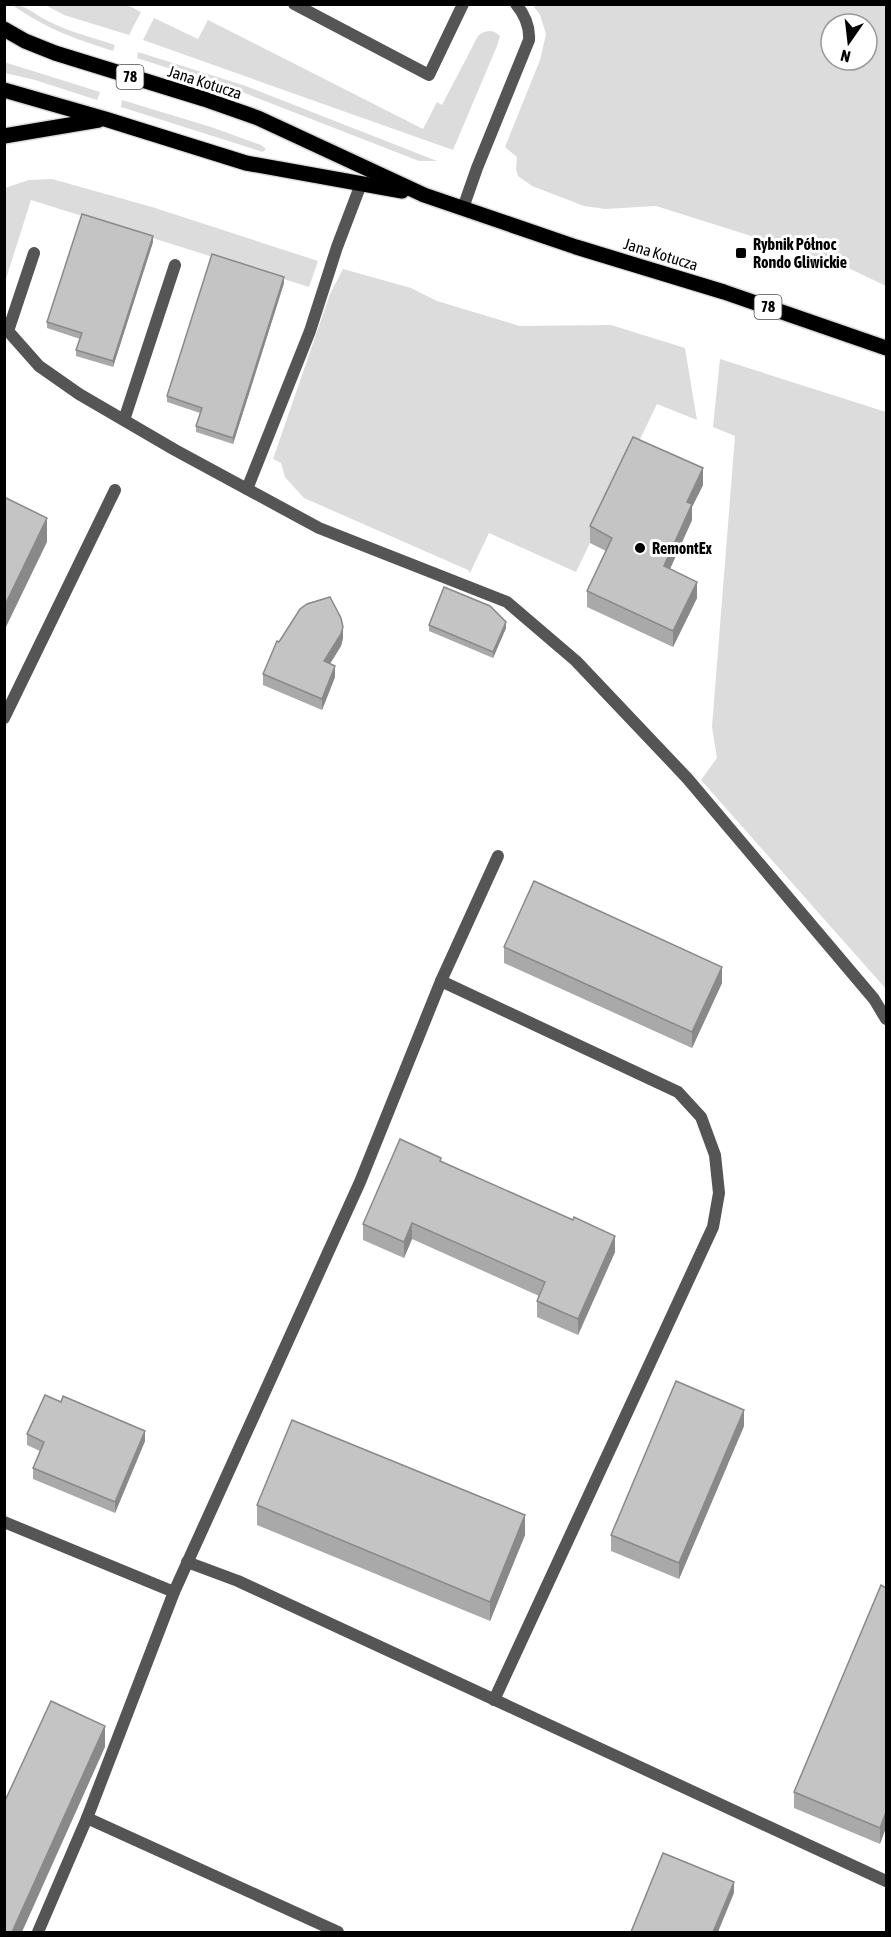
<svg xmlns="http://www.w3.org/2000/svg" width="891" height="1937" font-family="'Asap Condensed',sans-serif">
	<style>
		.green { fill: #dcdcdc; fill-rule: evenodd }
		.lines { fill: none; stroke-linecap: round; stroke-linejoin: round }
		.primary-casing { stroke: #dbdbdb; stroke-width: 18 }
		.service { stroke: #555; stroke-width: 12 }
		.primary { stroke: #000; stroke-width: 15 }
		.wall { fill: #a9a9a9 }
		.shaded-wall { fill: #898989 }
		.building { fill: #c4c4c4; stroke: #898989; stroke-width: 1.5 }
		.poi-dot { fill: #000; stroke: #fff; stroke-width: 2 }
		.labels { text-anchor: middle; stroke-width: 6; stroke-linejoin: round; paint-order: stroke }
		.shield { fill: #fff; stroke: #4c4c4c; stroke-width: 1.5 }
		.shield-label { font-size: 15px; font-weight: bold; fill: #000 }
		.street-label { font-size: 16px; fill: #000; stroke: #fff }
		.poi-label { font-size: 16px; font-weight: bold; fill: #000; stroke: #fff; text-anchor: start }
	</style>
	<rect width="100%" height="100%" fill="#fff"/>
	<g class="green">
		<path d="M12,5C25,4 33,13 44,19C66,31 91,37 115,45L113,51C73,38 47,29 12,5Z"/>
		<path d="M45,5H127L141,12L129,35L64,15Z"/>
		<path d="M533,5H886V286L840,264L656,206L605,209L584,206L532,186L518,176L516,169L517,157L505,147L540,60L546,34L540,15ZM831,24H867V60H831Z"/>
		<path d="M154,18L198,39L208,20L423,129L437,102L442,105L478,36C485,30 493,29 500,36L497,46L453,150L143,40Z"/>
		<path d="M138,52L246,86L437,161H419L242,92L137,58Z"/>
		<path d="M4,62L100,92L97,100L35,80L5,73Z"/>
		<path d="M122,100L211,127L261,145L266,149L263,152L121,107Z"/>
		<path d="M52,179L152,207L318,261L309,287L31,200L5,282V188L29,180Z"/>
		<path d="M343,269L411,288L437,301L520,326L611,325L685,348L697,420L657,404L576,572L489,533L470,573L468,570L304,498L285,477L281,463L273,459L330,294Z"/>
		<path d="M720,359L886,412V989L701,780L717,758L712,727L735,436L713,427Z"/>
	</g>
	<g class="lines">
		<g class="primary-casing">
			<g id="primary">
				<path d="M4,29L25,41L55,53L204,99L258,118L424,195L576,247L724,292L886,348"/>
				<path d="M4,90L105,119L246,163L402,191"/>
				<path d="M4,136L99,120"/>
			</g>
		</g>
		<g class="service">
			<path d="M294,4L429,75L463,4"/>
			<path d="M463,208L477,168L529,40C530,26 525,15 516,4"/>
			<path d="M34,253L8,331L39,366L79,394L175,450L319,528L507,602L576,661L687,778L874,999L886,1019"/>
			<path d="M124,420L175,265"/>
			<path d="M247,489L310,331L337,247L361,184"/>
			<path d="M4,718L115,490"/>
			<path d="M441,981L498,856"/>
			<path d="M4,1522L174,1592L87,1818L38,1932"/>
			<path d="M187,1562L238,1581L886,1881"/>
			<path d="M174,1592L360,1182L441,981L678,1092L701,1117L715,1155L719,1193L713,1227L494,1700"/>
			<path d="M87,1818L338,1932"/>
		</g>
		<use href="#primary" class="primary"/>
	</g>
	<g class="wall">
		<path d="M153,242L113,367L76,356V350L80,339L47,328V322Z"/>
		<path d="M284,283L233,444L196,432V426L200,413L167,402V396Z"/>
		<path d="M703,485L692,507V520L670,569L697,598L673,647L587,607V591L606,551L590,543V526Z"/>
		<path d="M429,625L506,628L493,658L429,631Z"/>
		<path d="M343,638L341,646L330,664L335,677L322,710L263,685V674L279,642Z"/>
		<path d="M504,947L722,983L692,1048L504,963Z"/>
		<path d="M441,1161L615,1252L578,1335L537,1317V1301L539,1296L412,1239L404,1258L363,1240V1224Z"/>
		<path d="M744,1426L679,1579L611,1551V1535Z"/>
		<path d="M27,1434L145,1441L115,1513L33,1479V1468L40,1451L27,1445Z"/>
		<path d="M257,1505L525,1535L490,1621L257,1525Z"/>
		<path d="M881,1585L880,1844L794,1808V1792Z"/>
	</g>
	<g class="shaded-wall">
		<path d="M153,236V242L113,367V361Z"/>
		<path d="M284,277V283L233,444V438Z"/>
		<path d="M703,468V485L692,507V520L664,582V566L687,502Z"/>
		<path d="M47,518V542L4,631V607Z"/>
		<path d="M697,582V598L673,647V631Z"/>
		<path d="M506,622V628L493,658V652Z"/>
		<path d="M343,627V638L341,646L324,673V661Z"/>
		<path d="M335,666V677L322,710V699Z"/>
		<path d="M722,967V983L692,1048V1032Z"/>
		<path d="M412,1223V1239L404,1258V1242Z"/>
		<path d="M615,1236V1252L578,1335V1319Z"/>
		<path d="M744,1410V1426L679,1579V1563Z"/>
		<path d="M145,1431V1441L115,1513V1502Z"/>
		<path d="M525,1515V1535L490,1621V1602Z"/>
		<path d="M105,1726V1747L22,1932H12Z"/>
		<path d="M886,1812V1828L880,1844V1828Z"/>
		<path d="M734,1882V1893L718,1932H713Z"/>
	</g>
	<g class="building">
		<path d="M82,214L153,236L113,361L76,350L82,333L47,322Z"/>
		<path d="M212,254L284,277L233,438L196,426L202,408L167,396Z"/>
		<path d="M633,437L703,468L687,502L692,504L664,566L697,582L673,631L587,591L612,538L590,526Z"/>
		<path d="M4,497L47,518L4,607Z"/>
		<path d="M444,587L490,606L506,622L493,652L429,625Z"/>
		<path d="M330,597L341,618L343,627L341,634L324,661L335,666L322,699L263,674L277,641L279,642L300,609L307,604Z"/>
		<path d="M534,881L722,967L692,1032L504,947Z"/>
		<path d="M400,1139L441,1158L440,1161L573,1220L574,1217L615,1236L578,1319L537,1301L545,1282L412,1223L404,1242L363,1224Z"/>
		<path d="M676,1381L744,1410L679,1563L611,1535Z"/>
		<path d="M45,1395L61,1402L63,1396L145,1431L115,1502L33,1468L44,1442L27,1434Z"/>
		<path d="M292,1420L525,1515L490,1602L257,1505Z"/>
		<path d="M881,1585L886,1588V1812L880,1828L794,1792Z"/>
		<path d="M51,1701L105,1726L12,1932H4V1803Z"/>
		<path d="M663,1853L734,1882L713,1932H631Z"/>
	</g>
	<g class="poi-dot">
		<rect x="735" y="247" width="12" height="12" rx="3"/>
		<circle cx="640" cy="548" r="6"/>
	</g>
	<g class="labels">
		<g class="shield">
			<rect x="116.5" y="65" width="27" height="24" rx="4.5"/>
			<rect x="754.5" y="295" width="27" height="24" rx="4.5"/>
		</g>
		<g class="shield-label">
			<text x="130" y="82">78</text>
			<text x="768" y="312">78</text>
		</g>
		<g class="street-label">
			<text transform="translate(205 82) rotate(18)" y="6">Jana Kotucza</text>
			<text transform="translate(661 254) rotate(17)" y="6">Jana Kotucza</text>
		</g>
		<g class="poi-label">
			<text x="753" y="250">Rybnik Północ<tspan x="753" dy="18">Rondo Gliwickie</tspan></text>
			<text x="652" y="554">RemontEx</text>
		</g>
	</g>
	<rect width="891" height="1937" fill="none" stroke="#000000" stroke-width="12"/>
	<g transform="translate(849 42) rotate(194)"><circle r="28" fill="#ffffff" stroke="#999999" stroke-width="1.5"/>
	<path d="M0-4.5L10 22L0 15L-10 22Z" fill="#000000"/>
	<text y="-9" font-size="16" font-weight="bold" text-anchor="middle" fill="#000000">N</text>
	</g>
</svg>
